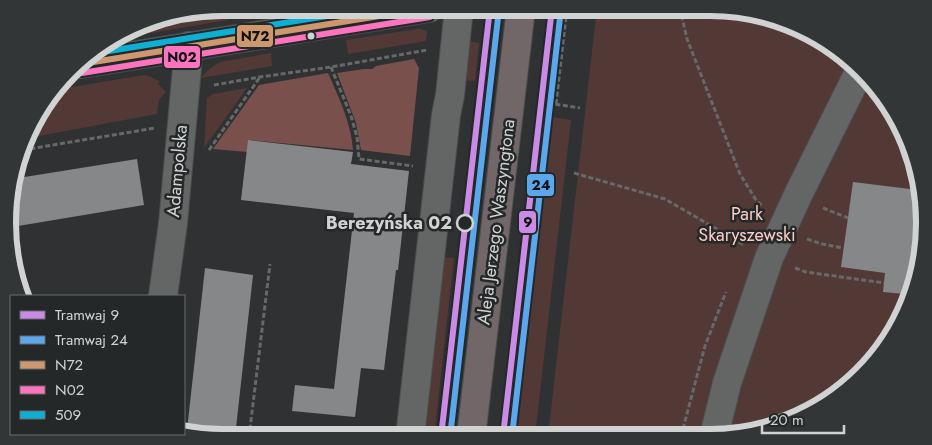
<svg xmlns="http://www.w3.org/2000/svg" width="932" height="445" font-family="Jost,sans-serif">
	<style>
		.green { fill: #533936 }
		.forest { fill: #7a504c }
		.building { fill: #868788 }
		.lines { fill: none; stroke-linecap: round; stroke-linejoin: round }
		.minor-casing { stroke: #4d4e4e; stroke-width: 30 }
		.major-casing { stroke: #4d4e4e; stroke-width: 30 }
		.path { stroke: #676868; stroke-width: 3; stroke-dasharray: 5 2.5; stroke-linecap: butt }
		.minor { stroke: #646565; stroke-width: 28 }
		.major { stroke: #716768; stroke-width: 28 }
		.bus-1-casing { stroke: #252829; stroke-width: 10 }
		.bus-2-casing { stroke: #252829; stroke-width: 10 }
		.bus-3-casing { stroke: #252829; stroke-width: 10 }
		.bus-1 { stroke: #cd976f; stroke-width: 6 }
		.bus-2 { stroke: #fc73be; stroke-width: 6 }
		.bus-3 { stroke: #0dafd3; stroke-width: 6 }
		.tram-1-casing { stroke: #252829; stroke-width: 10 }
		.tram-2-casing { stroke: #252829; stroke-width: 10 }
		.tram-1 { stroke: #ca8be6; stroke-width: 6 }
		.tram-2 { stroke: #5aa8eb; stroke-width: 6 }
		.bus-dot { fill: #d1d3d3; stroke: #252829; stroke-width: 2 }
		.stop-dot { fill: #252829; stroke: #d1d3d3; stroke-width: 2.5 }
		.labels { text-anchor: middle; stroke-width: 5; stroke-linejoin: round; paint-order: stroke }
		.street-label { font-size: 18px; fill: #d1d3d3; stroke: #252829 }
		.park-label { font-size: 18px; fill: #feccc7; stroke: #252829 }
		.stop-label { font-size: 18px; font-weight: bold; fill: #d1d3d3; stroke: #252829; text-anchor: end }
		.rim { fill: none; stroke: #d1d3d3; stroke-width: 6 }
		.line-badge { stroke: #252829; stroke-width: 2 }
		.pale-badge-label { font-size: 14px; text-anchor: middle; font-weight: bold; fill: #111 }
	</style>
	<rect width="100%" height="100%" fill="#303132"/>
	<g class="green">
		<path d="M597,8H710L792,24L862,71L908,140L924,223L908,305L880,354L840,393L792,421L738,436H548Z"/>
		<path d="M227,10L228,20L116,39L143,25Z"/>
		<path d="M417,29H421L427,31L426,41L348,54L346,40Z"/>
		<path d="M467,41L479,43L475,81L462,80Z"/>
		<path d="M271,53L272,66L201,78C207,71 212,66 220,62Z"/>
		<path d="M144,75L149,76L159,81L158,84L166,92L159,100L157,114L28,138L36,115L59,89Z"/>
		<path d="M247,88L204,148L207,98L213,94Z"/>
		<path d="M546,116L571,120L535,436H511Z"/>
		<path d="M442,257L454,258L434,437H421Z"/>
	</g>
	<g class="forest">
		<path d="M414,59L419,68L410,156L361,150L356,123L337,73L364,69H372L376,66Z"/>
		<path d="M328,73C339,98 351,122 353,150L249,140L247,152L213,149L259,85Z"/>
	</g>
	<g class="building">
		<path d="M248,140L353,152L351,164L409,171L398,270H396L384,370L361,368L355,417L292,411L295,385L334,389L354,213L241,200Z"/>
		<path d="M137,159L144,205L18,226L12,185V179Z"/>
		<path d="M853,182L918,190L924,223L911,291L905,290V294L883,292L885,273L841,267Z"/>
		<path d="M205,268L253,275L235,437L222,438L187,430Z"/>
	</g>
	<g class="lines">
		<g class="minor-casing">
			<g id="minor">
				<path d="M81,64L429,8"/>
				<path d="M163,296L173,223L189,46"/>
				<path d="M714,436L727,383L769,258L798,195L860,70"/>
				<path d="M410,437L446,115L450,95L459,8"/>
			</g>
		</g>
		<g class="major-casing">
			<path id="major" d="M471,437L521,8"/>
		</g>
		<g class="path">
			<path d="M680,8L687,39L740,174L756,200L762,206"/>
			<path d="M331,67L351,116L357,137L359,159L413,166"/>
			<path d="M214,85L260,77L331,67L427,50"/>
			<path d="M548,103L580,108"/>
			<path d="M556,104L567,8"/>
			<path d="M23,150L155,128"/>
			<path d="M209,150L260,77"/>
			<path d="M574,173L665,199L744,245"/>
			<path d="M823,208L848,218"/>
			<path d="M807,239L822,244L843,248"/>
			<path d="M795,268L806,272L884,283"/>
			<path d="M681,436L705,346L726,292"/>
			<path d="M249,437L270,264"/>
		</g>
		<use href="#minor" class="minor"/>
		<use href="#major" class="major"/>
		<g class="bus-1-casing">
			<path id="bus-1" d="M81,64L429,8"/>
		</g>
		<g class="bus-2-casing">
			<path id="bus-2" d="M82,73L430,17"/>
		</g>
		<g class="bus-3-casing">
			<path id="bus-3" d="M90,54L377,8"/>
		</g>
		<use href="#bus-1" class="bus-1"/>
		<use href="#bus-2" class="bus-2"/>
		<use href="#bus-3" class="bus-3"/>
		<g class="tram-1-casing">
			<g id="tram-1">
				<path d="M503,436L552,8"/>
				<path d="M441,437L490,8"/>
			</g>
		</g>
		<g class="tram-2-casing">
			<g id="tram-2">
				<path d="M512,436L561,9"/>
				<path d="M450,437L499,9"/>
			</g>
		</g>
		<use href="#tram-1" class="tram-1"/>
		<use href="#tram-2" class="tram-2"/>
	</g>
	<circle class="bus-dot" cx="311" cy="36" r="4.5"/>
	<circle class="stop-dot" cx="465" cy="223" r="8"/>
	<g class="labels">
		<g class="street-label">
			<text transform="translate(177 171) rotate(-85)" y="6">Adampolska</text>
			<text transform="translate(496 222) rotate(-83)" y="6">Aleja Jerzego Waszyngtona</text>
		</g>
		<g class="park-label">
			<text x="747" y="220">Park<tspan x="747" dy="21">Skaryszewski</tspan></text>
		</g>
		<g class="stop-label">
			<text x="452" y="229">Berezyńska 02</text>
		</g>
	</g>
	<path d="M0 0H932V445H0ZM222 16H710A206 206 0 0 1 916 222V223A206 206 0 0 1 710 429H222A206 206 0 0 1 16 223V222A206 206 0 0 1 222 16Z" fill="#333637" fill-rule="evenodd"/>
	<path class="rim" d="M222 16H710A206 206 0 0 1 916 222V223A206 206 0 0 1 710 429H222A206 206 0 0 1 16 223V222A206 206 0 0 1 222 16Z"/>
	<g class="line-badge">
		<rect x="236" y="24" width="38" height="24" rx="5" fill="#cd976f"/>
		<rect x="163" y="45" width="38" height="24" rx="5" fill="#fc73be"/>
		<rect x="526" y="173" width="29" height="24" rx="5" fill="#5aa8eb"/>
		<rect x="518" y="210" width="19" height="24" rx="5" fill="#ca8be6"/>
	</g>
	<g class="pale-badge-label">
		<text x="255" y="41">N72</text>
		<text x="182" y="62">N02</text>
		<text x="541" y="190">24</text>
		<text x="528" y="227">9</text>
	</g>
	<rect x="10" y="295" width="175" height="140" fill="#252829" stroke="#6a6c6d"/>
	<rect x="20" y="311" width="25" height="8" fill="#ca8be6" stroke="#6a6c6d"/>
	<text x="55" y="320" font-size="15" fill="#d1d3d3">Tramwaj 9</text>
	<rect x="20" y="336" width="25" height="8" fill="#5aa8eb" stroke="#6a6c6d"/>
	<text x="55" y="345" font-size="15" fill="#d1d3d3">Tramwaj 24</text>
	<rect x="20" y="361" width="25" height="8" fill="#cd976f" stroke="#6a6c6d"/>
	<text x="55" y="370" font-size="15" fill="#d1d3d3">N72</text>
	<rect x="20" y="386" width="25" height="8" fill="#fc73be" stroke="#6a6c6d"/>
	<text x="55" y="395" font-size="15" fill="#d1d3d3">N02</text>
	<rect x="20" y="411" width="25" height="8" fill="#0dafd3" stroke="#6a6c6d"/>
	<text x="55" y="420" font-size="15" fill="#d1d3d3">509</text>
	<path d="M762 425v8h82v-8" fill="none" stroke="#d1d3d3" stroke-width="2.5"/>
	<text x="770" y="425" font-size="15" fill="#d1d3d3" stroke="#252829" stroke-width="4" paint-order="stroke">20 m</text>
</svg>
